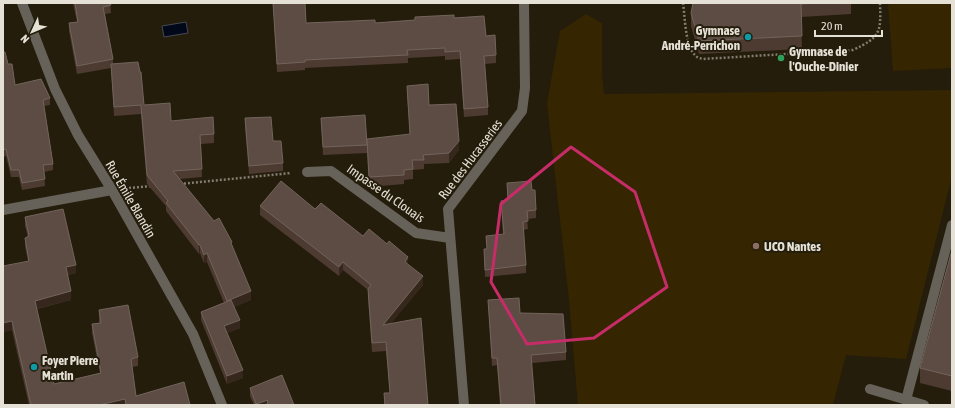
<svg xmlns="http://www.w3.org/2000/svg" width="955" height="408" font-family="'Asap Condensed',sans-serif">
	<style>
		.green { fill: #352601 }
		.water { fill: #00081a; stroke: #454952 }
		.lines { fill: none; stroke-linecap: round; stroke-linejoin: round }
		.path { stroke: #837d6f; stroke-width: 2.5; stroke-dasharray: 2 2; stroke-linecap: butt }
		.minor { stroke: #666159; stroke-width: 10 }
		.wall { fill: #4d3b32 }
		.shaded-wall { fill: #35271c }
		.building { fill: #5d4c44; stroke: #72645b }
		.marked { fill: none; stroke: #c62c67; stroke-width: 3; stroke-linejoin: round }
		.culture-dot { fill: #0f9aa8; stroke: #241d0c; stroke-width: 1.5 }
		.leisure-dot { fill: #2e9e5b; stroke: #241d0c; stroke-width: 1.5 }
		.education-dot { fill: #8d6e63; stroke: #241d0c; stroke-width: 1.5 }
		.labels { text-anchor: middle; stroke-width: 4; stroke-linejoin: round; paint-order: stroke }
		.poi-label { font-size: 13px; font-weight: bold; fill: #e6e1d6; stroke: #241d0c; text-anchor: start }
		.street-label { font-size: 13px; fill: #e6e1d6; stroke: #241d0c }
	</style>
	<rect width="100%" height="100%" fill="#241d0c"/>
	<g class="green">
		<path d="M888,3H952V68L893,71Z"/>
		<path d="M586,14L602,23V74L604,94L952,90V176L906,359L846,355L833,405H578L569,300L547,103L560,31Z"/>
	</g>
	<path class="water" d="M186,22L188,33L164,37L162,26Z"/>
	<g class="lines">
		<g class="path">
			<path d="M683,3C685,16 685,46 695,55C697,58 700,58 703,59L853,50C881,37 881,32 880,3"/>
			<path d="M180,184L291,173"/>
			<path d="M129,188L152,186"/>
		</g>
		<g class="minor">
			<path d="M22,3L55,89L78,135L112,190L193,334L222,405"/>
			<path d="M307,172L331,171L416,233L450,238"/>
			<path d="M3,210L112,190"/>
			<path d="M870,389L924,405"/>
			<path d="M906,400L952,225"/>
			<path d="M464,405L448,209L522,111L525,88L524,3"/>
		</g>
	</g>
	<g class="wall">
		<path d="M73,3H110L111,13L105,14L113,59V63L144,105L171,121L214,134V143L201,144L202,177L180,179L232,245L251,300L234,307L240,328L227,333L243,378L227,384L201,320V312L224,303L207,262L204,263L200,253L199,254L166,211V206L147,184L141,114L114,116L111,68L77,74L69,31V23L77,22Z"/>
		<path d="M273,3L306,23H375L454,18L486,36L496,55V63L485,64L488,107V115L464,117L460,59L445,60V56L408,58V63L305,68V70L277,72Z"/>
		<path d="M693,3H851V14L801,17L802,49L699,54L691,26V13Z"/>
		<path d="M3,52L15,85L50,98V105L44,106L53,164V170L44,172L45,186L22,190L19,177H11L6,156L3,157Z"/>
		<path d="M407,86L429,105L459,150L449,163L424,164V169L413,170V179L404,180V184L369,187L367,152V153L323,155L321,118L367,142L410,134L407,95Z"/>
		<path d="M245,118L273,141L283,163V171L249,174L245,126Z"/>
		<path d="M507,183L532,190L536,210V218L527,219L528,229L523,230L526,265V273L485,277L484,249H487L486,236L503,235L501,201L507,200Z"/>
		<path d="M260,206L315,209L363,236L408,265L423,285L391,323L428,405H384V393H390L386,351L372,352L368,298V290L343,270L339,276L260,215Z"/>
		<path d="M25,217L76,273L68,275L71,300L37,309L54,384L100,373L92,333V324L99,323V310L138,357V366L132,367L136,396L190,405H29L12,330L3,332L28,261L25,246V238L28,237L25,226Z"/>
		<path d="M952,250V391L920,383V368Z"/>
		<path d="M488,300L520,313L566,352V360L532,363L535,405H500L497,365L492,366Z"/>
		<path d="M250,388L294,405H254L250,396Z"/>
	</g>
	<g class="shaded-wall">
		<path d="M459,141V150L449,163V153Z"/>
		<path d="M199,245H200V253L199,254Z"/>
		<path d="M207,253V262L204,263V255Z"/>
		<path d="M408,257V266L405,262Z"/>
		<path d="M343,262V270L339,276V267Z"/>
		<path d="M76,265V273L66,275V267Z"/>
		<path d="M423,276V285L383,333V325Z"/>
		<path d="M71,291V300L35,309V301Z"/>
		<path d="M251,291V300L227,310V301Z"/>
		<path d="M240,320V328L224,334V326Z"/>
		<path d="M12,321V330L3,332V323Z"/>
		<path d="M243,370V378L227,384V376Z"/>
		<path d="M125,399V405H99Z"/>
		<path d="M268,400V405H256V404Z"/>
	</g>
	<g class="building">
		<path d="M75,3H110L111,5L103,7L113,59L77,66L69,23L78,22Z"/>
		<path d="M273,3H305L306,23L375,20V23L415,20V17L454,15V18L484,16L486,36L495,35L496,55L484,56L488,107L464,109L460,51L445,52V48L407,50L408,55L305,60V62L277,64Z"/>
		<path d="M693,3H816L801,4L802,36L699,41L691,13Z"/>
		<path d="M3,52H5L8,64H12L15,85L41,79L50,98L43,100L53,164L43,165L45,179L22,183L19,170H11L6,149L3,150Z"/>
		<path d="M138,62L140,72H141L144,105L170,103L171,121L213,117L214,134L200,135L202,169L173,171L214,221L219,218L232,242L231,243L251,291L227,301L207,253L204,255L200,245H199L166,203L168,201L147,175L141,105L114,107L111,64Z"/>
		<path d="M428,84L429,105L456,104L459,141L449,153L423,155L424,160H412L413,169L404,170V175L369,177L367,139L410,134L407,86Z"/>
		<path d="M365,115L367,145L323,147L321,118Z"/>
		<path d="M271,117L273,141H281L283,163L249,166L245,118Z"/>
		<path d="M281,181L315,209L321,203L363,236L369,229L387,244L389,241L408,257L405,262L423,276L383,325L421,318L428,405H385L384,393H390L386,342L372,343L368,289L371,285L343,262L339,267L260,206Z"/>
		<path d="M531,181L532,190H535L536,210L527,211L528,221L523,222L526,265L485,270L484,249H487L486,236L504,234L501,201L508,200L507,183Z"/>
		<path d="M63,209L76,265L66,267L71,291L35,301L54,384L101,373L92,324L101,323L99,310L128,305L138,357L131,359L136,396L184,382L190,405H126L125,399L99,405H31L12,321L3,323V266L29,261L25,238L29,236L25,217Z"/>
		<path d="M952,250V376L920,368Z"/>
		<path d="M519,298L520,313L563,314L566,352L531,355L535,405H501L497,358H492L488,300Z"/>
		<path d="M231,300L240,320L224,326L243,370L227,376L201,312Z"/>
		<path d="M282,375L294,405H267L268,400L256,404L250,388Z"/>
	</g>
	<path class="marked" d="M571,147L635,192L667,287L594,338L527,344L491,282L501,204Z"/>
	<g class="culture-dot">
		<circle cx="748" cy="37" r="4"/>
		<circle cx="34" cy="367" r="4"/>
	</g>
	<circle class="leisure-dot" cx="781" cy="58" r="4"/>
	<circle class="education-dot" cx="756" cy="246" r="4"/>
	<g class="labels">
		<g class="poi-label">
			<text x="740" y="35" text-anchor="end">Gymnase<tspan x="740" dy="15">André-Perrichon</tspan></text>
			<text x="789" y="56">Gymnase de<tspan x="789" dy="15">l'Ouche-Dinier</tspan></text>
			<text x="764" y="251">UCO Nantes</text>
			<text x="42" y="365">Foyer Pierre<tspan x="42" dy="15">Martin</tspan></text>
		</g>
		<g class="street-label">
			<text transform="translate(470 159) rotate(-53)" y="5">Rue des Hucasseries</text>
			<text transform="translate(386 193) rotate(35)" y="5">Impasse du Clouais</text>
			<text transform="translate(131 199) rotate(60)" y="5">Rue Émile Blandin</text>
		</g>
	</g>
	<rect width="955" height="408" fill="none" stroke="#e6e1d6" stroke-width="8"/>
	<g transform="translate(32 32) rotate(226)" stroke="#241d0c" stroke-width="3" paint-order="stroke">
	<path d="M0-3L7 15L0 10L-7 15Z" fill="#e6e1d6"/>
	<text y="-6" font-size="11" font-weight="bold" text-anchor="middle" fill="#e6e1d6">N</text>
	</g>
	<path d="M815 30v6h67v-6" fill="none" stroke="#e6e1d6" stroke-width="2"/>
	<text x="821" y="30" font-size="12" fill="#e6e1d6" stroke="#241d0c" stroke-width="3" paint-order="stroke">20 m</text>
</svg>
